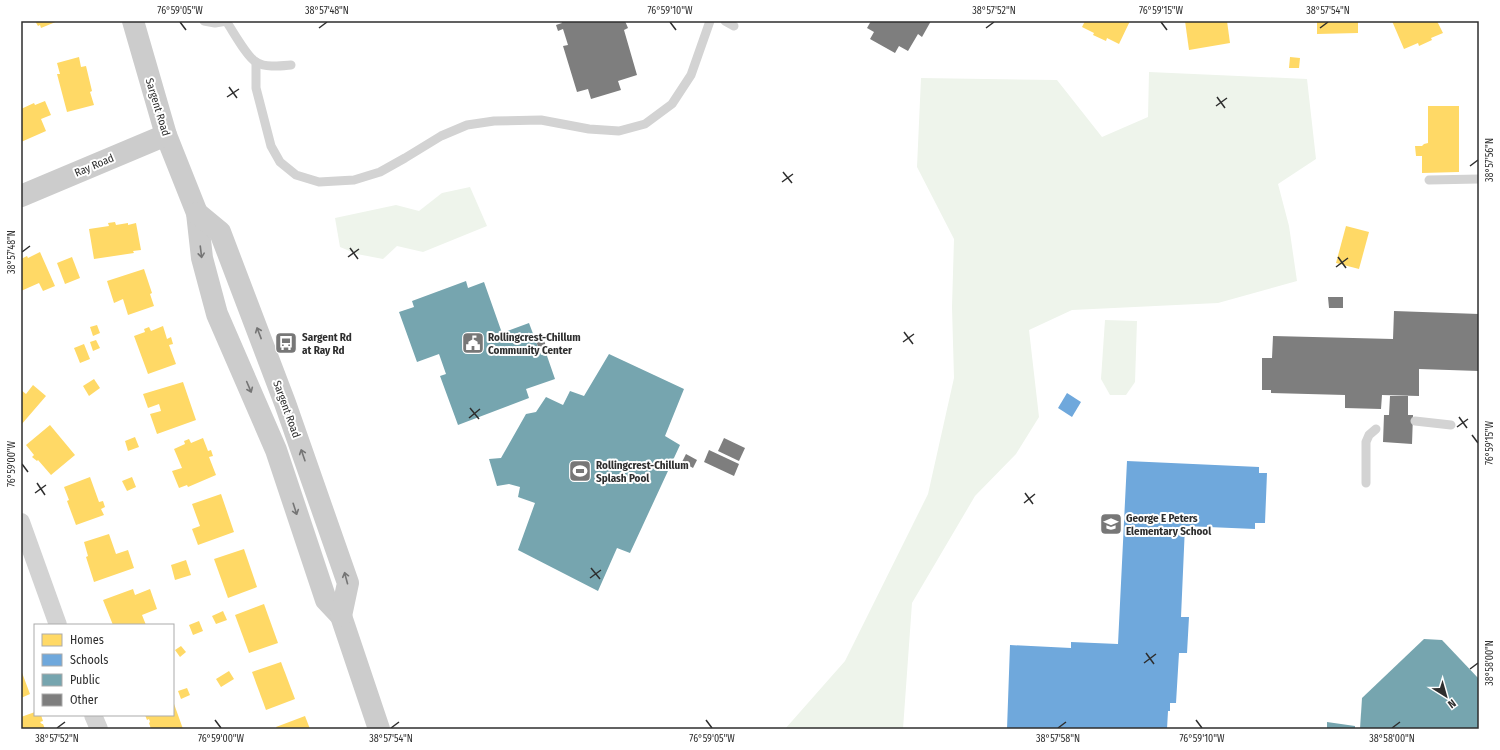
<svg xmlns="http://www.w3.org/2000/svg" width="1500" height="750" font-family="'Fira Sans Condensed',sans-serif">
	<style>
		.green { fill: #eef4eb }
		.homes { fill: #ffd966 }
		.schools { fill: #6fa8dc }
		.public { fill: #76a5af }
		.building { fill: #7e7e7e }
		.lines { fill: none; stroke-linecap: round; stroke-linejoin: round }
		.lane { stroke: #d3d3d3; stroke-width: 9 }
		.street { stroke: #d3d3d3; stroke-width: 18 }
		.secondary { stroke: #ccc; stroke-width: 22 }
		.oneway { stroke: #757575 }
		.ticks { fill: none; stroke: #2e2e2e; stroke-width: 1.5 }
		.labels { text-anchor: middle; stroke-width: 4; stroke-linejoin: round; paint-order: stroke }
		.street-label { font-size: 11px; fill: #2e2e2e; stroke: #fff }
		.poi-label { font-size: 11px; font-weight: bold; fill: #2e2e2e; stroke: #fff; text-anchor: start }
		.neatline { fill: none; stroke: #2e2e2e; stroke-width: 1.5 }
		.ticks-label { font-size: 10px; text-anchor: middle; fill: #2e2e2e }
	</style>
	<rect width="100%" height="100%" fill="#fff"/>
	<g class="green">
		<path d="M1149,72L1307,79L1316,159L1278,184L1289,226L1297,281L1218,303L1072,310L1029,330L1039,417L1016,454L975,496L912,603L903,729H785L845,661L928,494L954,378L952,307L954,239L917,167L921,78L1057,80L1102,137L1148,117Z"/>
		<path d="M470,187L487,226L423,252L397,246L383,259L357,254L340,247L335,218L396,205L419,211L442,193Z"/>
		<path d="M1105,320L1137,321L1135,382L1126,395H1110L1101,379Z"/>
	</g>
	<g class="homes">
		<path d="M35,21H58L41,28L40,25L38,26Z"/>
		<path d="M1085,21H1130L1119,44L1107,38L1106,41L1093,35L1094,33L1082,27Z"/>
		<path d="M1185,21H1227L1230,43L1189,50Z"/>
		<path d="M1317,21H1358V33L1317,34Z"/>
		<path d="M1392,21H1437L1443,33L1431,38L1432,40L1419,46L1418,43L1404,49Z"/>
		<path d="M79,57L81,67L86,66L92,91L90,92L94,105L67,112L57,74H60L57,63Z"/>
		<path d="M1290,57L1300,58L1299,68H1289Z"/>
		<path d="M45,101L51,115L41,119L46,131L21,142V109L34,103L35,105Z"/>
		<path d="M1428,106H1459V172L1422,173V156H1416L1415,146H1422L1424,144L1428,143Z"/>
		<path d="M115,222L116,225L128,223V225L136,223L141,250L133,251L134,253L94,259L89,229L109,226L108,223Z"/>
		<path d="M1346,226L1369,232L1359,269L1336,263Z"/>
		<path d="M40,252L55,286L43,291L39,283L21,291V259L27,256L28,258Z"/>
		<path d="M72,257L80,278L65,284L57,263Z"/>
		<path d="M144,269L152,293L150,294L154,306L128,315L123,299L114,303L107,281Z"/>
		<path d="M97,325L100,333L93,336L90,327Z"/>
		<path d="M163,326L167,339L171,337L173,344L169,345L176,364L148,374L134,336L145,332L144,329L149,327L151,331Z"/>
		<path d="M96,340L100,348L93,351L90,342Z"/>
		<path d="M84,344L90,359L80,363L74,348Z"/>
		<path d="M94,379L100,388L89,396L83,386Z"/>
		<path d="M183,382L196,420L157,434L150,414L161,411L159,404L148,408L143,394Z"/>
		<path d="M33,385L46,396L21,425V390L26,394Z"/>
		<path d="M50,425L75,455L51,475L38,460L37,461L32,457L34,455L26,445Z"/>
		<path d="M135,437L139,447L128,451L125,441Z"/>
		<path d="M203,438L208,451L211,450L213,456L209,457L216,475L188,487L187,485L179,488L172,471L182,468L174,449L185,444L184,441L189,439L191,443Z"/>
		<path d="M90,477L99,502L103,501L105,507L101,509L104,515L76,525L67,501L69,500L64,487Z"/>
		<path d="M132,477L136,487L127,491L122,481Z"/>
		<path d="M221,494L234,532L198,545L192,529L200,526L192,504Z"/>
		<path d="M109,534L116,554L128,550L134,568L94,582L86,557L88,556L84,542Z"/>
		<path d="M244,549L257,587L228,598L214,559Z"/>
		<path d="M186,560L191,575L175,580L171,565Z"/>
		<path d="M133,589L135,595L150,589L157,609L142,615L146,625H113L103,600Z"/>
		<path d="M264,604L278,643L249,653L235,615Z"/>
		<path d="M223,611L227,620L216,624L212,616Z"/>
		<path d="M199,621L203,631L193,635L189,625Z"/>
		<path d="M181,646L186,652L180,657L175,650Z"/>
		<path d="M281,662L295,699L266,710L252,672Z"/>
		<path d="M21,670L30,694L21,698Z"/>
		<path d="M229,671L234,679L221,687L216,679Z"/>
		<path d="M187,688L190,695L181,699L178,691Z"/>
		<path d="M173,701L183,729H151L149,723L150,722L149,719L147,720L145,715H173Z"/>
		<path d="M35,712V715H41L43,721L40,722L42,724H43L45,729H21V717Z"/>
		<path d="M305,716L310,729H277L276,727Z"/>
	</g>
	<g class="schools">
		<path d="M1067,393L1081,402L1072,417L1058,408Z"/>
		<path d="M1127,461L1259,467V473H1267L1265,523H1255V529L1185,526L1181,617H1189L1187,653H1179L1176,703H1170V711H1168L1167,729H1007L1010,645L1071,648V642L1118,644Z"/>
	</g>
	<g class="public">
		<path d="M466,281L468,288L484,282L502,333L529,323L541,355L546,353L555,379L526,389L529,398L458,425L440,376L446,374L439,354L417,362L399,312L414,307L412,301Z"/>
		<path d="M609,354L684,389L665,436L680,445L630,553L617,548L598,591L518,550L535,503L518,497L520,487L509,484L497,486L489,459L501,458L526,414L536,412L546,397L563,405L570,391L584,396Z"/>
		<path d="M1424,639L1442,640L1479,679V729H1360L1362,698Z"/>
		<path d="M1327,722L1355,726V729H1327Z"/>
	</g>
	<g class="building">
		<path d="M561,21H625L628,28L624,30L637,75L618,81L621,90L591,99L588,89L577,92L563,46L568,45L563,29L558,31L556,25L562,23Z"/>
		<path d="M871,21H931L922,37L918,34L908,51L899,46L895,53L870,39L874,32L867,28Z"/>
		<path d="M1328,297H1343V308H1329Z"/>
		<path d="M1394,311L1479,314V371L1419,369V396L1382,395L1381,409L1345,408V395L1271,393V390H1262V358H1272L1273,336L1393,339Z"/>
		<path d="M541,333L546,346L539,349L534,336Z"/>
		<path d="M1390,396H1408V415H1413L1412,444L1383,442L1384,415H1389Z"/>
		<path d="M724,438L745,448L739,461L718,451Z"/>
		<path d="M709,450L739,464L734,476L704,462Z"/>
		<path d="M686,454L697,460L693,468L682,462Z"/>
	</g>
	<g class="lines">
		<g class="lane">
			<path d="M204,21L215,23L227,21"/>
			<path d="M226,21C233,31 247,57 256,62C266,68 280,66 291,65"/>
			<path d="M725,21L734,26"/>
			<path d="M256,62V88L271,146L280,162L296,175L319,182L354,180L380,172L405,158L441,136L467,125L494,121L541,120L589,129L619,131L645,124L672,104L691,75L710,21"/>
			<path d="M1429,180L1479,179"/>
			<path d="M1415,421L1451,425"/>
			<path d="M1366,483V442L1369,435L1376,429"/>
		</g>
		<g class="street">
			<path d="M21,522L58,625"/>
			<path d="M93,715L99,729"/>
		</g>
		<g class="secondary">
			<path d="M133,21L166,135L197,213L202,258L217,314L276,450L326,600L341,616L379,729"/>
			<path d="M21,196L166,135"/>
			<path d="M197,213L220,232L285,403L348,583L341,616"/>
		</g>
	</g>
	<defs><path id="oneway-shaft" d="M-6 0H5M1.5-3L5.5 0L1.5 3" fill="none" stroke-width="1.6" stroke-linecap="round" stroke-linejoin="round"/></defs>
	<g class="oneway">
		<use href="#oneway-shaft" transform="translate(201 252) rotate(83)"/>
		<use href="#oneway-shaft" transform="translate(259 333) rotate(-111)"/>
		<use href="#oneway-shaft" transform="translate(249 387) rotate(67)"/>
		<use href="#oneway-shaft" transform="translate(303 455) rotate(-109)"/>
		<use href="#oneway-shaft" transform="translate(295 509) rotate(72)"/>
		<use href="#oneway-shaft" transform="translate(346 578) rotate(-105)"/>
	</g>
	<path class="ticks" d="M180,22L186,30M670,22L676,30M1161,22L1167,30M319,28L327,22M986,28L994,22M1320,28L1328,22M229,87L237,98M227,97L239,89M1217,97L1225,108M1216,106L1227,98M1470,166L1478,160M783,172L792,183M782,182L793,174M350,248L358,259M22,252L30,246M348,257L359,249M1338,257L1346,268M1336,267L1348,258M904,332L913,344M903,342L914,334M470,408L479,419M1459,417L1467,428M469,418L480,409M1457,427L1468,419M1472,435L1478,443M22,464L28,472M37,483L45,495M35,493L46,485M1025,493L1033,504M1024,503L1035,494M591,568L600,579M590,578L601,570M1146,653L1154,664M1144,663L1156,654M1470,669L1478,663M215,720L221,728M706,720L712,728M1196,720L1202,728M57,728L65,722M391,728L399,722M1058,728L1066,722M1392,728L1400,722"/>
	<defs>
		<g id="bus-square" transform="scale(1.15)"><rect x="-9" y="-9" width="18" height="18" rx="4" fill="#777" stroke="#fff"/><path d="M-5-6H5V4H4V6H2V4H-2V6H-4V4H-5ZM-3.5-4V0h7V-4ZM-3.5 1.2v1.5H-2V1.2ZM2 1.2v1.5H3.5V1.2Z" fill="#fff"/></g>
		<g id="civic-square" transform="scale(1.15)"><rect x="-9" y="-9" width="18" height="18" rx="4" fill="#777" stroke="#fff"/><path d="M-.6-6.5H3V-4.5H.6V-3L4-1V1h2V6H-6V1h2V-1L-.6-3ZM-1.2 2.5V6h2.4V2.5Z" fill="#fff"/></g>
		<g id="stadium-square" transform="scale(1.15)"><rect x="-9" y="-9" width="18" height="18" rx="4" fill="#777" stroke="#fff"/><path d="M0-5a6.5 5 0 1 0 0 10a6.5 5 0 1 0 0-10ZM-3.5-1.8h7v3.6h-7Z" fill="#fff"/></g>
		<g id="school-square" transform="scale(1.15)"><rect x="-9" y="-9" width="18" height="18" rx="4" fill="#777" stroke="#fff"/><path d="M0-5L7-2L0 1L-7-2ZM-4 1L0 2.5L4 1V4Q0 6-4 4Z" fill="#fff"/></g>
	</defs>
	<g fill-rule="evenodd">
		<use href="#bus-square" x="286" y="343"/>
		<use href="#civic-square" x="473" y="343"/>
		<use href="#stadium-square" x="580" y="471"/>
		<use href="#school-square" x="1111" y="524"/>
	</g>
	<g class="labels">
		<g class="street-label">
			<text transform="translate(158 107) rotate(73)" y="4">Sargent Road</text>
			<text transform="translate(94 165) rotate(-23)" y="4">Ray Road</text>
			<text transform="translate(287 409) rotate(70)" y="4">Sargent Road</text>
		</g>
		<g class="poi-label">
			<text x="302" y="341">Sargent Rd<tspan x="302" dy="13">at Ray Rd</tspan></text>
			<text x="488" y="341">Rollingcrest-Chillum<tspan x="488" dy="13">Community Center</tspan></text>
			<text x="596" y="469">Rollingcrest-Chillum<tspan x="596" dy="13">Splash Pool</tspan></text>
			<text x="1126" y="522">George E Peters<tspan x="1126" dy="13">Elementary School</tspan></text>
		</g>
	</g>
	<rect width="1500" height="750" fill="none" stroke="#ffffff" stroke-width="44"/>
	<rect x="34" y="624" width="140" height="92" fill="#ffffff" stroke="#ababab"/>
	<rect x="42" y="634" width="20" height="12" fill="#ffd966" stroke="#ababab"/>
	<text x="70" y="644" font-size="12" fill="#2e2e2e">Homes</text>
	<rect x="42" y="654" width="20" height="12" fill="#6fa8dc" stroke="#ababab"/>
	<text x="70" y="664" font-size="12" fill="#2e2e2e">Schools</text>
	<rect x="42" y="674" width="20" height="12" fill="#76a5af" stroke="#ababab"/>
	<text x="70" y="684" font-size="12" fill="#2e2e2e">Public</text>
	<rect x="42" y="694" width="20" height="12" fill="#7e7e7e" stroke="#ababab"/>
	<text x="70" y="704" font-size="12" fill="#2e2e2e">Other</text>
	<g transform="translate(1446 696) rotate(143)" stroke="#ffffff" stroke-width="3" paint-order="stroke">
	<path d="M0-3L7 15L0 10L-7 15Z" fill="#2e2e2e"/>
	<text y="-6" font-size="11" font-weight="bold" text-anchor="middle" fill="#2e2e2e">N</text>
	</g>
	<rect x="22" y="22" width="1456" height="706" class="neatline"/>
	<g class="ticks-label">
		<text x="180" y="14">76°59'05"W</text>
		<text x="327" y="14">38°57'48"N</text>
		<text x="670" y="14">76°59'10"W</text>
		<text x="994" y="14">38°57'52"N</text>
		<text x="1161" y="14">76°59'15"W</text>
		<text x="1328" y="14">38°57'54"N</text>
		<text transform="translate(1489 160) rotate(-90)" y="4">38°57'56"N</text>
		<text transform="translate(11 252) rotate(-90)" y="4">38°57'48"N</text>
		<text transform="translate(1489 443) rotate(-90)" y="4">76°59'15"W</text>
		<text transform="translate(11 464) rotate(-90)" y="4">76°59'00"W</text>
		<text transform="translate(1489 663) rotate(-90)" y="4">38°58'00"N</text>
		<text x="57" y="742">38°57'52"N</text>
		<text x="221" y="742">76°59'00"W</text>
		<text x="391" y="742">38°57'54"N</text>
		<text x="712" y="742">76°59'05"W</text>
		<text x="1058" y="742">38°57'58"N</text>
		<text x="1202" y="742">76°59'10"W</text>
		<text x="1392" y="742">38°58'00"N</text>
	</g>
</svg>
